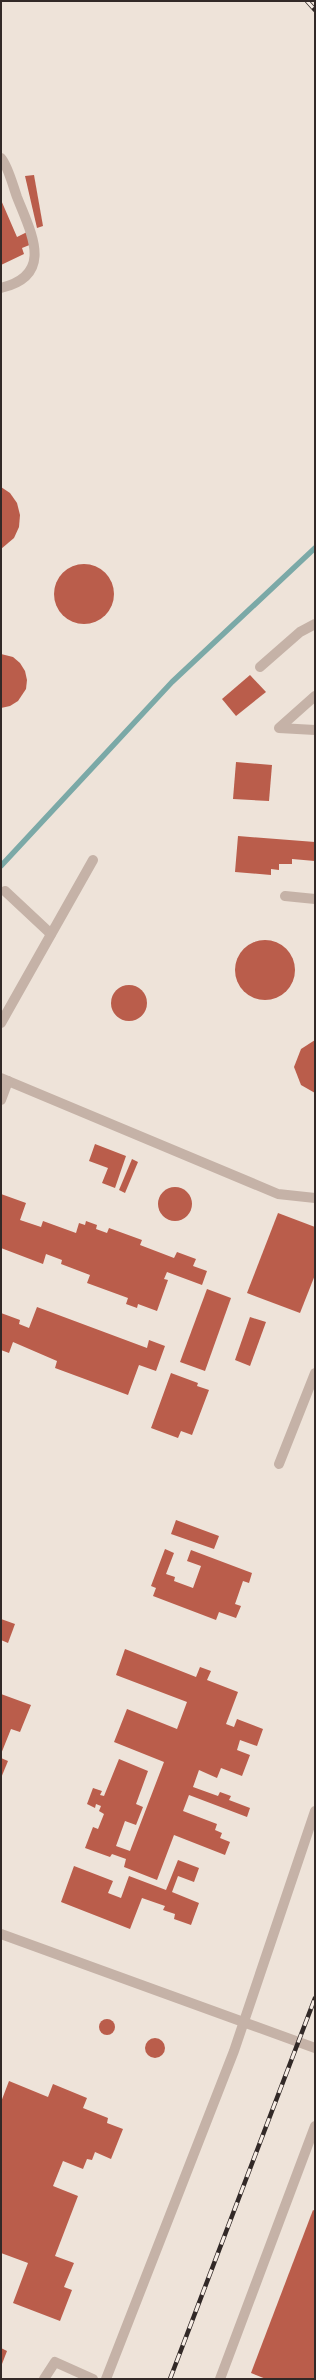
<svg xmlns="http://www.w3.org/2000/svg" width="316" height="2380" font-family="'Asap Condensed',sans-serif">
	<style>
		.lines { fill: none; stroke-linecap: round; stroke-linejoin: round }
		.stream { stroke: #7ba9a7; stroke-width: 5.5 }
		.building { fill: #ba5d4b }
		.lane { stroke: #c5b2a7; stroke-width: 10 }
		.rail-casing { stroke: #322927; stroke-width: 4.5 }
		.rail { stroke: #f7ede5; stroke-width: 3; stroke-dasharray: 9; stroke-linecap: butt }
	</style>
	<rect width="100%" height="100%" fill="#eee3d9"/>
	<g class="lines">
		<path class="stream" d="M1,866L172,682L315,548"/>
	</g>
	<g class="building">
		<path d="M34,175L43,226L37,228L25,176Z"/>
		<path d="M1,200L17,237L27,232L32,244L22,248L24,254L1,265Z"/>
		<path d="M1,487L10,493L17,503L20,515L19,527L14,538L1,549Z"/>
		<circle cx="84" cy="594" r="30"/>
		<path d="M1,654L13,657L20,663L25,671L27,680L26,689L18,701L10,706L1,708Z"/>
		<path d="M250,675L266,692L236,716L222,699Z"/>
		<path d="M236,762L272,765L269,801L233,799Z"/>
		<path d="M238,836L315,842V861L292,859V864H279V870L271,869V875L235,872Z"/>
		<circle cx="265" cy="970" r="30"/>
		<circle cx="129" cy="1003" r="18"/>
		<path d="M315,1040V1093L301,1085L294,1067L301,1049Z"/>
		<path d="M95,1144L126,1156L115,1188L102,1183L108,1168L89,1161Z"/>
		<path d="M132,1159L138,1162L125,1193L119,1190Z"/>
		<circle cx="175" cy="1204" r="17"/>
		<path d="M1,1194L26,1203L20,1220L41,1227L43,1221L76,1233L79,1223L85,1225L86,1221L97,1225L96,1229L107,1233L109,1228L142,1240L140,1245L174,1258L177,1252L196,1259L193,1266L207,1271L202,1285L167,1272L164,1279L168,1280L157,1311L138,1304L137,1308L126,1304L128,1298L87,1283L90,1275L61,1264L62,1260L46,1254L43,1264L1,1248Z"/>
		<path d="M278,1213L315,1227V1275L300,1313L247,1293Z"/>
		<path d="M207,1289L231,1298L205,1371L180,1362Z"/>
		<path d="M37,1307L147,1348L149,1340L165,1346L156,1371L139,1365L128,1395L55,1368L57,1361L13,1342L9,1353L1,1350V1313L20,1320L19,1324L29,1328Z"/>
		<path d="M250,1317L266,1322L250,1366L235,1360Z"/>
		<path d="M171,1373L198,1383L197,1386L209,1390L192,1435L181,1431L178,1438L151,1428Z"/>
		<path d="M176,1520L219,1536L214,1549L171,1534Z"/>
		<path d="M165,1549L174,1553L166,1574L175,1577L174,1581L193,1588L201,1566L187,1561L191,1550L252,1573L249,1583L243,1581L235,1604L241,1606L236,1618L219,1612L216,1620L153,1596L156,1588L151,1586Z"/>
		<path d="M1,1619L15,1624L8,1643L1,1640Z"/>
		<path d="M125,1649L196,1677L200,1667L211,1671L207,1680L238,1692L226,1724L234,1727L237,1719L263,1729L257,1746L240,1740L237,1750L250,1755L242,1776L221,1768L217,1778L199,1770L193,1787L218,1796L220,1792L231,1796L229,1800L250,1808L247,1817L189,1795L183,1811L217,1824L215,1830L222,1833L220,1838L230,1842L225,1855L174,1835L157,1880L124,1867L126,1859L112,1854L110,1857L85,1848L93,1827L98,1829L104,1814L99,1811L101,1806L96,1804L95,1808L87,1804L93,1788L102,1791L100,1795L104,1796L119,1759L148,1771L136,1804L143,1807L136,1825L125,1821L116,1846L130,1851L164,1762L114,1742L127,1709L177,1729L187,1702L116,1675Z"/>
		<path d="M1,1694L31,1705L20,1732L11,1729L1,1754Z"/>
		<path d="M1,1758L8,1761L1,1778Z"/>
		<path d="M178,1860L199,1868L194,1882L178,1876L172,1892L199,1903L191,1925L174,1919L175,1914L163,1910L165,1906L142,1898L130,1929L61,1902L74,1866L113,1881L108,1893L121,1898L129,1876L166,1890Z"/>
		<circle cx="107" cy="2027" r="8"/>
		<circle cx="155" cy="2048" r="10"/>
		<path d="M9,2081L48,2097L53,2084L87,2098L83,2108L108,2118L107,2123L123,2129L111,2159L95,2152L92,2160L87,2159L83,2169L63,2161L53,2186L78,2196L55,2256L74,2263L64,2287L72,2290L60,2321L13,2303L28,2263L1,2253V2102Z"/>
		<path d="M313,2210L315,2211V2379H266L251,2373Z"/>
		<path d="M1,2348L7,2351L2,2364L1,2363Z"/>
	</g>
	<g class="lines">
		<g class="lane">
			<path d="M1,158C8,166 13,186 17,197C31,233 55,275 1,288"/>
			<path d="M260,667L300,632L315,624"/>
			<path d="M315,696L279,728L315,730"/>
			<path d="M5,891L51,934"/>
			<path d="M285,896L315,899"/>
			<path d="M1,1023L93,860"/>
			<path d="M1,1078L278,1194L315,1198"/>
			<path d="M1,1100L8,1081"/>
			<path d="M279,1464L315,1373"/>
			<path d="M1,1934L315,2048"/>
			<path d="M44,2379L55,2362L93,2379"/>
			<path d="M106,2379L234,2051L315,1811"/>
			<path d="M220,2379L315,2126"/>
		</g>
		<g class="rail-casing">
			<g id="rail">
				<path d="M307,1L315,10"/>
				<path d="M170,2379L315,1998"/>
			</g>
		</g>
		<use href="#rail" class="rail"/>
	</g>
	<rect width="316" height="2380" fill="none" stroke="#322927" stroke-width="4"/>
</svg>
